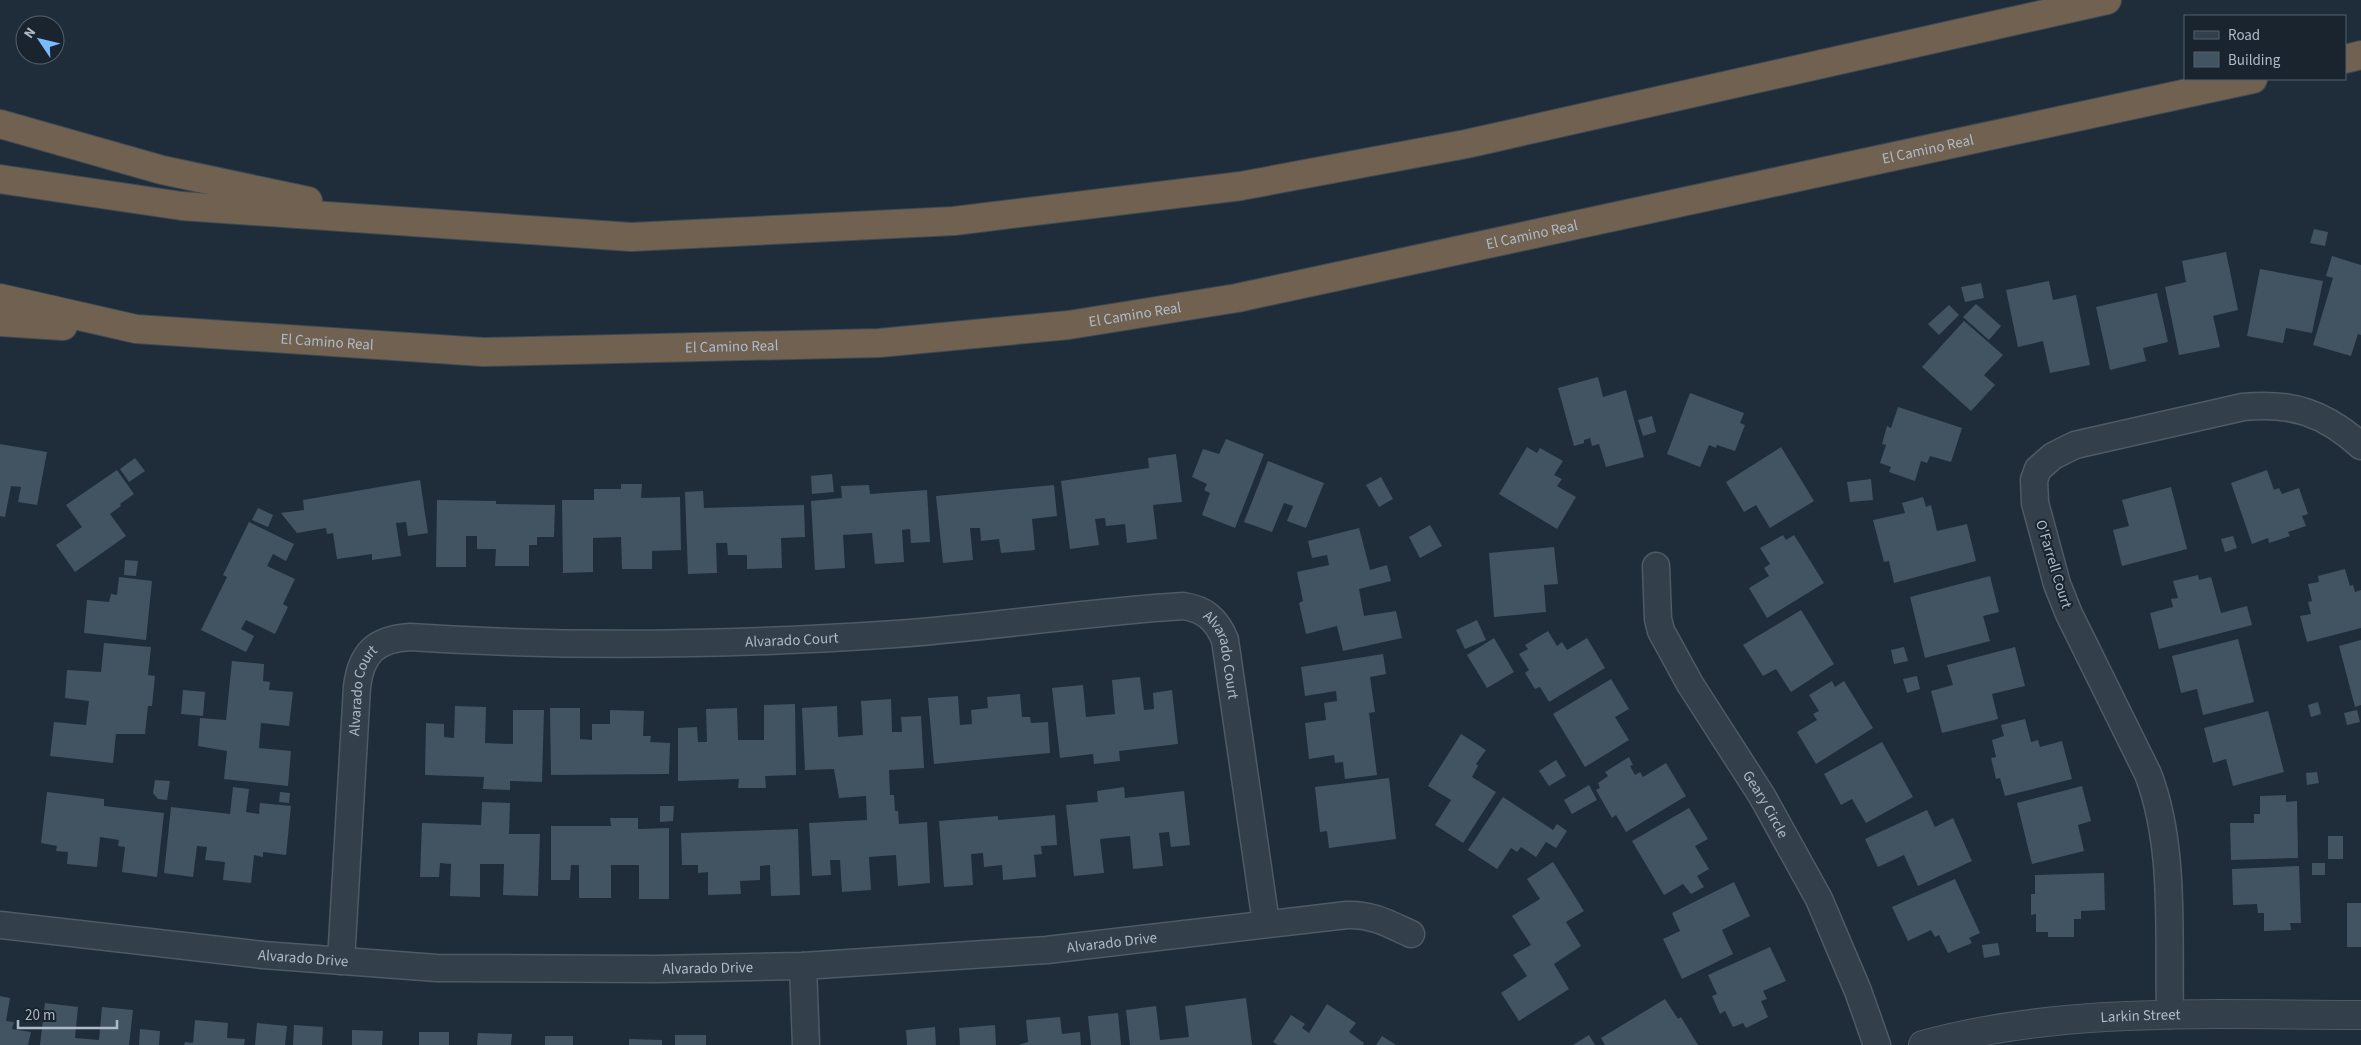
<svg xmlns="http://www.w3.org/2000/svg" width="2361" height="1045" font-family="'Source Sans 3',sans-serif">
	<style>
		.building { fill: #425362 }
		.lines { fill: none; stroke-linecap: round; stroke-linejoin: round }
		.minor-casing { stroke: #4e5a65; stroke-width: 29 }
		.tertiary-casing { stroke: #4e5a65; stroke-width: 30 }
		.motorway-casing { stroke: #3e4a55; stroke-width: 30 }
		.minor { stroke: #333f4b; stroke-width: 26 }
		.tertiary { stroke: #333f4b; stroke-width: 28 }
		.motorway { stroke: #716150; stroke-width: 28 }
		.labels { text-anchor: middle; stroke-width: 4; stroke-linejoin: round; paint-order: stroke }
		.street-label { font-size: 15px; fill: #aebac7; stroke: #19242f }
	</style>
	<rect width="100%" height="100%" fill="#1f2d3b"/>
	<g class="building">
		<path d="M2314,229L2328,232L2325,246L2310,243Z"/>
		<path d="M2226,252L2238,310L2213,316L2220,347L2179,355L2165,287L2186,282L2182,261Z"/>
		<path d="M2332,256L2361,265V335L2358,334L2351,356L2313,345L2333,278L2326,276Z"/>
		<path d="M2260,269L2323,281L2312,333L2286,328L2283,343L2247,336Z"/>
		<path d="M2049,281L2053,300L2076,295L2090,365L2050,373L2043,341L2018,347L2006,290Z"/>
		<path d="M1981,283L1984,298L1965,302L1961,287Z"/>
		<path d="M2157,293L2168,342L2143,348L2146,361L2110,370L2096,307Z"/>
		<path d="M1976,304L2001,326L1989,340L1963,317Z"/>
		<path d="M1949,305L1959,315L1939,335L1928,324Z"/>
		<path d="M1964,321L2003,355L1984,375L1995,385L1971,411L1922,367Z"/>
		<path d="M1598,377L1603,397L1626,390L1644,457L1606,467L1599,444L1592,446L1590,438L1584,440V443L1574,446L1558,388Z"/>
		<path d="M1690,393L1744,413L1740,423L1745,425L1735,451L1717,445L1716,448L1709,445L1700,467L1667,454Z"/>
		<path d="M1898,407L1962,428L1951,462L1930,456L1927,463L1921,461L1915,481L1889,472L1891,467L1880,463L1886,445L1882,444L1887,426L1891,428Z"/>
		<path d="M1652,416L1656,432L1643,436L1638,420Z"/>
		<path d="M1226,439L1264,454L1235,528L1202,515L1210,493L1204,490L1207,484L1192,477L1203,449L1219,454Z"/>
		<path d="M0,444L47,452L37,505L18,502L21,487L11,486L5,517L0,516Z"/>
		<path d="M1527,447L1537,453L1540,448L1563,461L1554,475L1562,479L1557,486L1576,497L1557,529L1499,494Z"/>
		<path d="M1781,447L1814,501L1770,528L1756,505L1744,512L1726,482Z"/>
		<path d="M1176,454L1182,502L1153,505L1157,539L1127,543L1125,524L1106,526L1105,518L1095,519L1099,545L1070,549L1061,481L1149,468L1148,458Z"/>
		<path d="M135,458L145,471L129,482L120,469Z"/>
		<path d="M1268,461L1324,483L1306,528L1287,521L1293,506L1284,503L1272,532L1244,522Z"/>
		<path d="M117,470L134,494L120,504L121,506L110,514L126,536L75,572L56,545L82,527L66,505Z"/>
		<path d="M2267,470L2274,490L2279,488L2282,494L2299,488L2308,514L2302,516L2306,526L2288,532L2290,536L2269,543L2268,538L2252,544L2231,483Z"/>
		<path d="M832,474L834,492L812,494L811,476Z"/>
		<path d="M1381,477L1393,499L1379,507L1366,485Z"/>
		<path d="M1871,479L1873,500L1850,502L1847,482Z"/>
		<path d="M420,480L428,533L408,536L406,522L396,523L401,556L372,560V554L337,559L333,533L327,534L326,528L297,533L281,513L304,510L303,500Z"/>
		<path d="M621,484H642L641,498L680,497L681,550L652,551V569H622L621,537L593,538V572L563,573L562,500H594V489H621Z"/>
		<path d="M869,485L870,494L927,490L930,542L911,543L910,529L902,530L904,562L875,564L872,533L843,535L845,568L815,570L811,501L842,498L841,486Z"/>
		<path d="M1054,485L1057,516L1032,519L1035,550L1001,553L999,539L981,541L980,528H970L973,560L943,563L936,496Z"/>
		<path d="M2171,487L2187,549L2122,566L2113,530L2129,526L2122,500Z"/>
		<path d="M703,491L704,508L804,505L805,537L781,538L782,568L747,569V555H728L727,543H716L717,573L688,574L685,492Z"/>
		<path d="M1923,497L1926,507L1931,505L1937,531L1967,524L1976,561L1894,583L1889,561L1884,562L1873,520L1905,513L1902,503Z"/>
		<path d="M437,500L496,501V504L555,505L554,537H537V545H529V566H495L496,549H477V536H466V567H436Z"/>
		<path d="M258,508L273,515L268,527L252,520Z"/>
		<path d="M249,522L294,544L286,561L273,554L267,566L295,579L283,604L288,607L275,634L246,620L241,629L254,636L246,652L201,630L227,577L223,575Z"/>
		<path d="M1430,525L1442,546L1420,558L1409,537Z"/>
		<path d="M1359,528L1370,570L1387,565L1391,581L1359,589L1364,616L1396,611L1402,638L1343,651L1337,626L1306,634L1299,603L1303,601L1297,572L1329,565L1327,555L1312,558L1308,541Z"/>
		<path d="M1783,535L1786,540L1794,535L1824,583L1767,618L1749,588L1769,576L1764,568L1770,564L1760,548Z"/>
		<path d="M2233,536L2237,548L2225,552L2221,539Z"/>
		<path d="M1554,547L1558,584L1544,585L1546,612L1494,617L1489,553Z"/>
		<path d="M125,560L138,561L136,576L124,575Z"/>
		<path d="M2345,569L2350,586L2353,585L2355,592L2361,590V628L2307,642L2300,616L2311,614L2308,602L2312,601L2308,584L2319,582L2318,576Z"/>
		<path d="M2198,575L2199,580L2211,577L2221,613L2247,606L2252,625L2159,649L2150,613L2173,607L2171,599L2178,598L2173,581Z"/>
		<path d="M1990,576L1999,612L1983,616L1990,641L1925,658L1910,597Z"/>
		<path d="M119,577L152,581L146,640L84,633L87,600L109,602L111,594L117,595Z"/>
		<path d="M1801,610L1834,664L1791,692L1776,669L1763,676L1743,645Z"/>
		<path d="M1477,620L1486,640L1465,649L1456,630Z"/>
		<path d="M1548,631L1557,646L1562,642L1567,650L1587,638L1605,668L1549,702L1540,687L1535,689L1525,673L1529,670L1519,654L1528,649L1525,645Z"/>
		<path d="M1494,638L1514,672L1487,688L1467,655Z"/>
		<path d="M2238,639L2254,702L2203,715L2197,689L2181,693L2172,656Z"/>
		<path d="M2361,640V705L2355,707L2339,646Z"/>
		<path d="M104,643L151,647L148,675L155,676L152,706H148L145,734H116L113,763L50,756L54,722L86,725L89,701L65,698L67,670L101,672Z"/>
		<path d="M1904,647L1908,661L1894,664L1891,650Z"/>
		<path d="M2015,647L2025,686L1992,694L1998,719L1942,733L1931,691L1953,685L1947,665Z"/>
		<path d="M1383,654L1386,674L1370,677L1375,712L1369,713L1377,775L1345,779L1343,762L1335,763L1334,755L1309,759L1305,723L1326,720L1324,703L1337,701L1336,691L1305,696L1301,667Z"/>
		<path d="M232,661L264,664L263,681L270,682L269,690L293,692L289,726L261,723L259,748L291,751L288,786L224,779L227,751L198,746L200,718L226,720Z"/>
		<path d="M1917,676L1920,689L1907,693L1903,679Z"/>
		<path d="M1140,677L1144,710L1154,709L1153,693L1172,690L1178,744L1119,751L1120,761L1094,764L1093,754L1060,758L1052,688L1083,685L1086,717L1115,714L1112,680Z"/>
		<path d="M1611,679L1629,709L1615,717L1629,740L1585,767L1553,714Z"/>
		<path d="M1832,681L1835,687L1844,681L1873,728L1816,764L1797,732L1817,720L1813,714L1819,711L1809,695Z"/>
		<path d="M183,690L205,692L203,716L181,714Z"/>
		<path d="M1020,694L1022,717H1030L1031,723L1048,722L1050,753L934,764L928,698L958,696L960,725L972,724L971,710L988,708L987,697Z"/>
		<path d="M891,699L892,732H902L901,717L921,716L924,768L889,770L890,795H894L895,811H898L899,824L927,822L930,883L898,886L896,855L869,857L871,890L842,892L840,860H830L831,875L812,876L809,823L867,820L866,796L839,798L834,769L805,770L802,708L837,706L838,737L863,735L861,701Z"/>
		<path d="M2318,702L2321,714L2311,717L2308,705Z"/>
		<path d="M795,704L796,775L765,776L766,788H738L739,779L678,781V728L697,727L698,742H707L706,709L737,708L738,740H764V705Z"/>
		<path d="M455,706L486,707L485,743L513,744V710H544L542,782L510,781V790L483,789L484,777L425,775L426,723L444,724V737L454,738Z"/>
		<path d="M550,708H580V739L592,740V724H610V710L644,711L643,736H651L650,742L670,743L669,774L551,775Z"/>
		<path d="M2357,710L2360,722L2347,725L2344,713Z"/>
		<path d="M2268,711L2284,772L2233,786L2226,759L2213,763L2204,728Z"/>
		<path d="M2025,719L2031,742L2038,740L2040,747L2062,741L2072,779L2005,796L2000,778L1996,779L1991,758L1996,757L1992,740L2004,736L2001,725Z"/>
		<path d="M1461,734L1486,750L1476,764L1478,766L1472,777L1496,792L1463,843L1435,825L1451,800L1428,786Z"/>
		<path d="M1882,742L1913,797L1866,823L1852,799L1841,805L1824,774Z"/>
		<path d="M1629,757L1633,765L1630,766L1635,775L1640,772L1643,777L1666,763L1686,796L1626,832L1616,815L1612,818L1596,790L1600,788L1598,783L1608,776L1605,772Z"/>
		<path d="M1556,760L1566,776L1549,786L1539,771Z"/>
		<path d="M2317,772L2319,783L2307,785L2306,773Z"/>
		<path d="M1389,778L1396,839L1329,848L1327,831L1320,832L1315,787Z"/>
		<path d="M155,780L170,781L167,800L158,799L153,793Z"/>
		<path d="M1589,785L1597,800L1572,814L1564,800Z"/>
		<path d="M2082,786L2091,821L2078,825L2084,851L2032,864L2017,803Z"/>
		<path d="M233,787L249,789L246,812L259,814L260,803L291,806L286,855L263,852V857L254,855L251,883L223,880L225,862L205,860L207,847L197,846L193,877L164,873L171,807L230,814Z"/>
		<path d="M1124,787L1125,798L1184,791L1190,845L1171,847L1169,832L1159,833L1163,866L1133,869L1130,836L1100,839L1104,873L1074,876L1066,805L1098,802L1097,791Z"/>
		<path d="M47,792L104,799V806L164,813L157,877L122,872L125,847L118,846L119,840L100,837L97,867L67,864L68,852L56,851L57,846L41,843Z"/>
		<path d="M280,792L290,793L289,803L279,802Z"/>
		<path d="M2286,795V802L2297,801L2298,858L2231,860L2230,823H2254V814H2260V796Z"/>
		<path d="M1503,797L1553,830L1557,824L1567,831L1556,848L1546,842L1536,857L1521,847L1517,852L1511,848L1497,869L1468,850Z"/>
		<path d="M482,802L510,803L509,834H540L538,896L503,895L504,864H480V897L450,896L451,864L440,863L439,877H420L422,823L481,825Z"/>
		<path d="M660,806H674L673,821L660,822Z"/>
		<path d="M1689,808L1708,839L1695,846L1709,869L1697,876L1704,887L1691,894L1683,884L1664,895L1632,841Z"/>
		<path d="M1927,810L1935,827L1953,818L1972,861L1918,886L1904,855L1878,867L1865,839Z"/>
		<path d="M1055,815L1057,845L1041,846L1042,854L1034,855L1036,877L1003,880L1002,865L984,867L983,853L971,854L973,885L944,887L939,821L998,816V820Z"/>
		<path d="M610,818H638V829L669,828V899H639V865H611V898H579V865H571L570,880H551V826H611Z"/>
		<path d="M798,829L800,895L771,896L770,865L760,866V880L740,881L741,894L708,895V872L698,873V865H682L681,833Z"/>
		<rect x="2328" y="836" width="15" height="23"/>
		<path d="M1553,862L1584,911L1566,922L1581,946L1554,964L1569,989L1519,1021L1501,993L1527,976L1513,955L1531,945L1512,916L1540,899L1527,879Z"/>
		<rect x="2312" y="863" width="13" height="12"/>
		<path d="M2299,866L2301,923H2290L2291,930L2264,931V913H2258L2257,904L2233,905L2232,869Z"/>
		<path d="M2104,873L2105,910L2081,911V919H2074V937H2048V932H2036V914L2031,915V894H2035V875Z"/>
		<path d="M1955,879L1980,933L1969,938L1972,943L1948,953L1939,935L1935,937L1931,930L1908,941L1892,907Z"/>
		<path d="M1734,882L1750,916L1722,930L1733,954L1682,979L1663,939L1680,931L1672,913Z"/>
		<rect x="2347" y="903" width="14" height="44"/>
		<path d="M1998,943L2000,955L1984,958L1982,945Z"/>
		<path d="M1770,947L1786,981L1763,991L1767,999L1761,1001L1768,1017L1746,1028L1743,1023L1733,1027L1725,1011L1720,1014L1712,996L1717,994L1708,975Z"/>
		<path d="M0,996L10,998L6,1021L14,1022L12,1029L31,1032L28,1045H0Z"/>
		<path d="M1246,998L1252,1045H1130L1126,1010L1156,1006L1160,1040L1189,1037L1185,1006Z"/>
		<path d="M1665,999L1678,1019L1681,1017L1698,1045H1605L1601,1038Z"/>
		<path d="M45,1003L78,1007L75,1038L99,1040L102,1007L133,1010L129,1045H40Z"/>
		<path d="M1327,1004L1356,1023L1349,1032L1364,1043L1363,1045H1278L1273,1042L1291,1015L1305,1024L1302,1028L1309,1033Z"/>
		<path d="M1118,1013L1121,1045H1091L1088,1016Z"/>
		<path d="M1060,1017L1062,1034L1080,1032L1081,1045H1018L1028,1042L1026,1020Z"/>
		<path d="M195,1020L228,1023L227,1038L245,1039L244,1045H184L185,1042L193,1043Z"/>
		<path d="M257,1023L287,1026L285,1045H255Z"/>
		<path d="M294,1025L323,1027L322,1045H293Z"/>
		<path d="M995,1025L996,1045H960L959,1028Z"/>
		<path d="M935,1027L936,1045H907L906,1030Z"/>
		<path d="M140,1029L160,1031L159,1045H139Z"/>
		<path d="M352,1030L383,1031L382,1045H352Z"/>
		<rect x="419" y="1032" width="30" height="13"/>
		<path d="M478,1033L512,1034L511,1045H477Z"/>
		<rect x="675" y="1035" width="31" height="10"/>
		<path d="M1589,1035L1595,1045H1573Z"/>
		<rect x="545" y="1036" width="28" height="9"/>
		<path d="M1382,1036L1396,1045H1376Z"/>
		<path d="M629,1039L662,1040V1045H629Z"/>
	</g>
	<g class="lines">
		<g class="minor-casing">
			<g id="minor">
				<path id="s1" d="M1656,566L1658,619L1661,631L1690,684L1762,796L1819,899L1858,991L1877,1045"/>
				<path id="s2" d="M0,925L263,955L437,968L656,969L803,966L1047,950L1347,915C1372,914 1389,924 1411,934"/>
				<path id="s3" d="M341,961L357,687C361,653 376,639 410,637C572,648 735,645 896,634C992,627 1087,612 1183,606C1205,609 1217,620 1225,640L1266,923"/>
				<path d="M803,966L806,1045"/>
				<path d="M2170,1015C2168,937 2176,847 2148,774L2069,614L2057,584L2035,503L2034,480L2038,469L2053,456L2075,445L2243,407C2291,402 2325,413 2361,446"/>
			</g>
		</g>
		<g class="tertiary-casing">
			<g id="tertiary">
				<path id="s4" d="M1923,1045C2064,1006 2216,1015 2361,1015"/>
			</g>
		</g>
		<g class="motorway-casing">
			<g id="motorway">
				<path d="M2345,59L2361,55"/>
				<path d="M0,124L162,170L308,201"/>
				<path d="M0,179L182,206L631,237L954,221L1241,186L1466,144L2107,0"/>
				<path id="s5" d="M0,298L136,329L483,352L879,343L1069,325L1237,298L2253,79"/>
				<path d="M0,322L63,326"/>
			</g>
		</g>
		<use href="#minor" class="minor"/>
		<use href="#tertiary" class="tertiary"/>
		<use href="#motorway" class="motorway"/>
	</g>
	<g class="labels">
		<g class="street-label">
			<text dy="5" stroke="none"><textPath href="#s5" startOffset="1951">El Camino Real</textPath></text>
			<text dy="5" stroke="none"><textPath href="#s5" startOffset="1546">El Camino Real</textPath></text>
			<text dy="5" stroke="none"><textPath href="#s5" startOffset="1141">El Camino Real</textPath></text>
			<text dy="5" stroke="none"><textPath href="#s5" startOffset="331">El Camino Real</textPath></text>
			<text dy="5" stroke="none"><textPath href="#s5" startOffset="736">El Camino Real</textPath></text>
			<text transform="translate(2054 564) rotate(73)" y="5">O'Farrell Court</text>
			<text dy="5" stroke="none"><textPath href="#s3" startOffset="738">Alvarado Court</textPath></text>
			<text dy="5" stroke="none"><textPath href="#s3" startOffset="1201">Alvarado Court</textPath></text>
			<text dy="5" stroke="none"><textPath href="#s3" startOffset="272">Alvarado Court</textPath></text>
			<text dy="5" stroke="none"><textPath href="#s1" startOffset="268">Geary Circle</textPath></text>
			<text dy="5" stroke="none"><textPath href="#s2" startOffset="1115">Alvarado Drive</textPath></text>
			<text dy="5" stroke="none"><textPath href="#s2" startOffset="305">Alvarado Drive</textPath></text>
			<text dy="5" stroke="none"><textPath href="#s2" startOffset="710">Alvarado Drive</textPath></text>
			<text dy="5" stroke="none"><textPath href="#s4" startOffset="220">Larkin Street</textPath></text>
		</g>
	</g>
	<rect x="2184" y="15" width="162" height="65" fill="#19242f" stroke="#55606c"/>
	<rect x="2194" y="31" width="25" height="8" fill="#333f4b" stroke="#55606c"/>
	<text x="2228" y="40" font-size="15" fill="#aebac7">Road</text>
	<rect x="2194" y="52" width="25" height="15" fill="#425362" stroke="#55606c"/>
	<text x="2228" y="65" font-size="15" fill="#aebac7">Building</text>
	<g transform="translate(40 40) rotate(305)"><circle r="24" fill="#19242f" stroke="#55606c"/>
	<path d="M0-4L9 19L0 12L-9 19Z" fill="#7bb9ff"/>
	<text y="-8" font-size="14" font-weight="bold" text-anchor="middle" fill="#aebac7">N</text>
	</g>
	<path d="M18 1020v8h99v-8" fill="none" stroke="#aebac7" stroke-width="2.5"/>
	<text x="25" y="1020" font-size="15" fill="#aebac7" stroke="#19242f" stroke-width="4" paint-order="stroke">20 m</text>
</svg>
